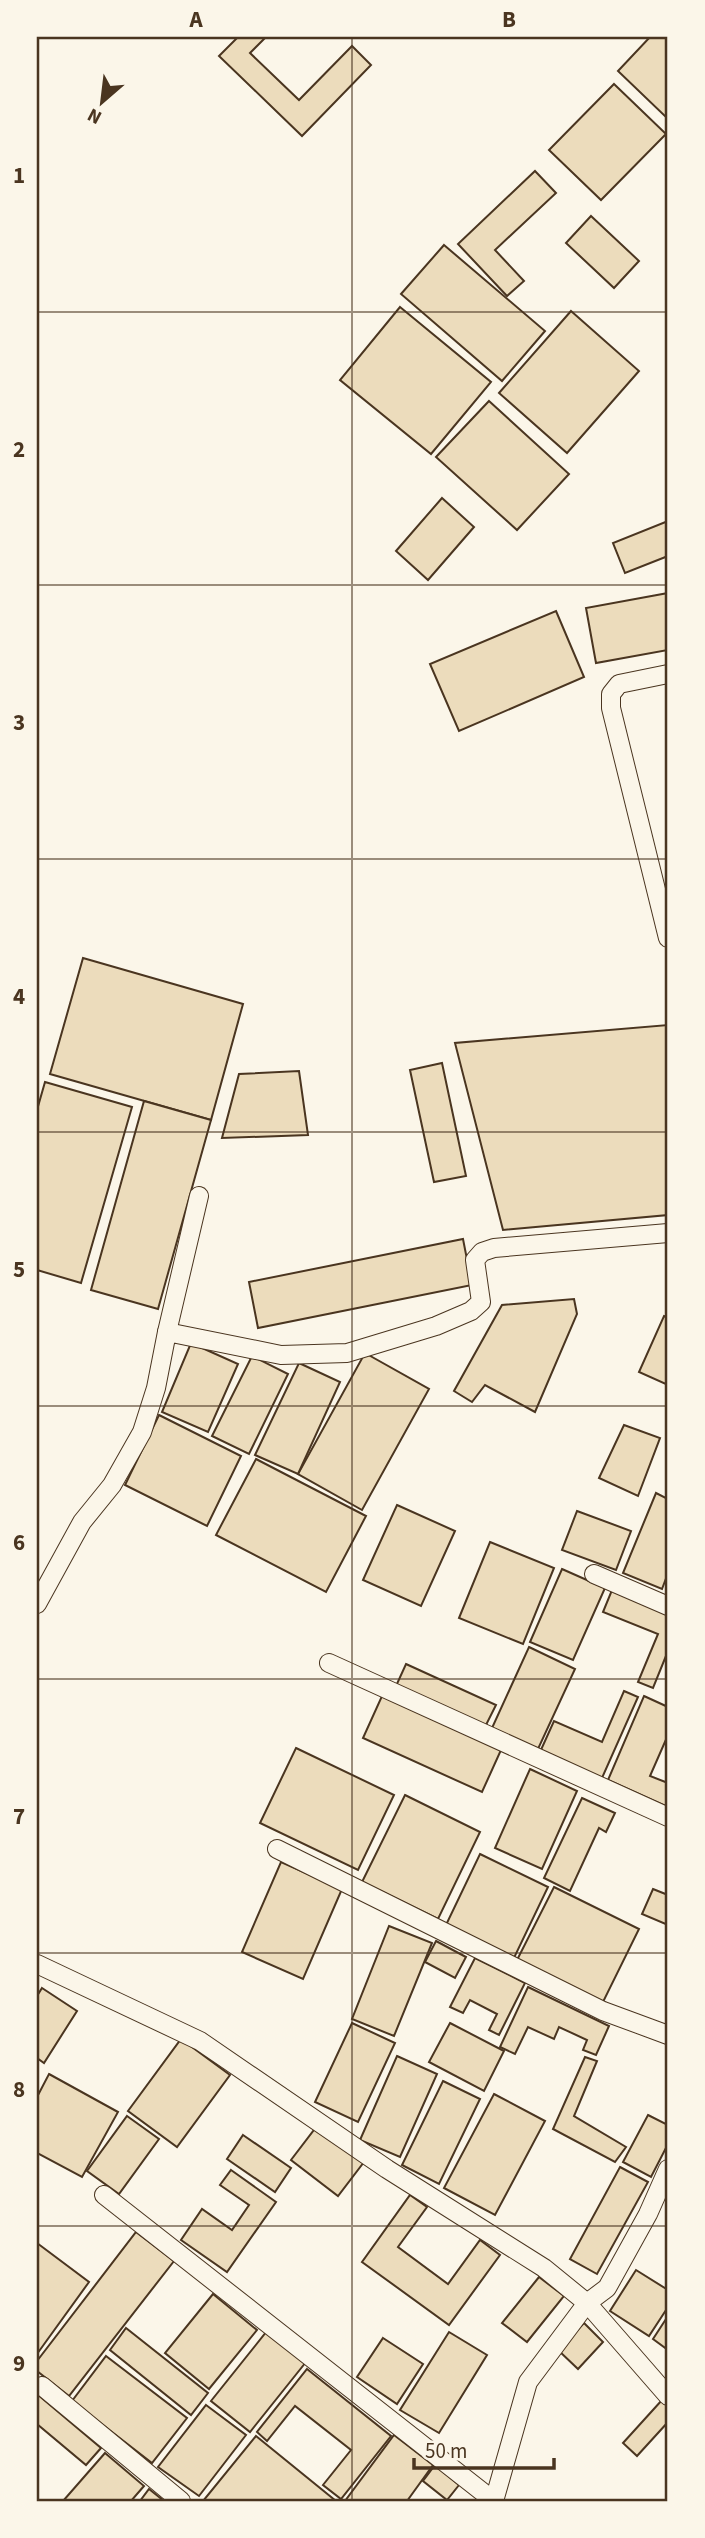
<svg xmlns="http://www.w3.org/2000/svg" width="705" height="2538" font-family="'Source Sans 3',sans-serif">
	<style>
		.building { fill: #ecdcbc; stroke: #4a3520; stroke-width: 2 }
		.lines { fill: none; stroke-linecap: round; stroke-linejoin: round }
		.street-casing { stroke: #4a3520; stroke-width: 20 }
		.street { stroke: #fbf6e9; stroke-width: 18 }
		.grid { fill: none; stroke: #4a3520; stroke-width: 2; stroke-opacity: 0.55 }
		.neatline { fill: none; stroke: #4a3520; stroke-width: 2.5 }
		.grid-label { font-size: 23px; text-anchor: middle; font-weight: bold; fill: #4a3520 }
	</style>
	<rect width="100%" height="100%" fill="#fbf6e9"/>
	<g class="building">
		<path d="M238,37H266L250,53L299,100L352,46L371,65L302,136L219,56Z"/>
		<path d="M650,37H665L668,39V119L618,71Z"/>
		<path d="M614,84L666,134L601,200L549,150Z"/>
		<path d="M535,171L556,193L495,250L524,281L507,296L458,244Z"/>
		<path d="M591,216L639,261L614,288L566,243Z"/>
		<path d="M444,245L545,331L502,381L401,294Z"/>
		<path d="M400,307L491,382L431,454L340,380Z"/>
		<path d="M571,311L639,371L567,453L499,393Z"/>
		<path d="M489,401L569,474L517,530L436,457Z"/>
		<path d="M442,498L474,527L428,580L396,551Z"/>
		<path d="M668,521V556L625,573L613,543Z"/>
		<path d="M668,593V650L596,663L586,608Z"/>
		<path d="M556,611L584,677L459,731L430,664Z"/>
		<path d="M83,958L243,1004L211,1120L50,1074Z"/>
		<path d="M668,1025V1215L503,1230L455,1043Z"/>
		<path d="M442,1063L466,1176L434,1182L410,1070Z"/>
		<path d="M299,1071L308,1135L222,1138L239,1074Z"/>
		<path d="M45,1082L132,1107L81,1283L37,1270V1110Z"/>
		<path d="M144,1101L211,1120L158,1309L91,1290Z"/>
		<path d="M463,1239L472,1285L258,1328L249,1282Z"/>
		<path d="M574,1299L577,1314L535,1412L485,1385L472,1402L454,1391L502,1305Z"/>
		<path d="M664,1316L668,1318V1385L639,1372Z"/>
		<path d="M191,1343L238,1364L208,1432L162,1412Z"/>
		<path d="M365,1353L429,1389L362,1510L298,1474Z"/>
		<path d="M252,1356L288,1374L249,1454L212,1436Z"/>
		<path d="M299,1363L340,1382L298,1474L255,1455Z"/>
		<path d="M159,1415L241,1456L207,1526L125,1485Z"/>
		<path d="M624,1425L660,1438L638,1496L599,1478Z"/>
		<path d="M256,1459L366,1516L326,1592L216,1535Z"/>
		<path d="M656,1493L668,1499V1573L662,1589L623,1573Z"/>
		<path d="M397,1505L455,1531L421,1606L363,1580Z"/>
		<path d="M577,1511L631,1531L616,1570L562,1550Z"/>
		<path d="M490,1542L554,1568L523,1644L459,1618Z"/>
		<path d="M562,1569L605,1588L573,1660L530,1642Z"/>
		<path d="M612,1590L668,1613V1651L653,1688L638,1682L658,1634L603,1612Z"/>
		<path d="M529,1647L575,1669L538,1749L492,1728Z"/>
		<path d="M406,1664L496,1705L485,1727L396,1686Z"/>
		<path d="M624,1691L638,1697L602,1778L540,1752L554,1721L602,1742Z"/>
		<path d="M382,1696L501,1750L482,1792L363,1738Z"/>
		<path d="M644,1696L668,1707V1735L650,1776L668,1783V1807L608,1780Z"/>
		<path d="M296,1748L394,1795L358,1870L260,1823Z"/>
		<path d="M530,1769L577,1791L542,1869L495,1848Z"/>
		<path d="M405,1795L480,1832L438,1919L362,1882Z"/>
		<path d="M582,1798L615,1813L606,1832L599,1828L570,1891L544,1878Z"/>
		<path d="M480,1854L548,1887L513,1960L445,1927Z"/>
		<path d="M281,1862L342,1889L303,1979L242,1952Z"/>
		<path d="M554,1887L639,1929L603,2002L517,1960Z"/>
		<path d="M653,1889L668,1895V1925L642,1914Z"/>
		<path d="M389,1926L432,1943L394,2036L352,2019Z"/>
		<path d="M436,1941L466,1957L455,1978L425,1962Z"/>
		<path d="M475,1958L525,1983L499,2035L489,2030L497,2014L470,2000L463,2013L450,2007Z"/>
		<path d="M528,1987L609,2026L596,2055L583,2050L587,2040L559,2027L554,2039L528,2027L515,2054L500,2047Z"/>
		<path d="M42,1988L77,2011L44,2063L37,2058V1996Z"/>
		<path d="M352,2023L395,2043L358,2122L315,2102Z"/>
		<path d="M450,2023L504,2051L484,2091L429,2062Z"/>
		<path d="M181,2039L230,2075L177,2147L128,2111Z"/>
		<path d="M397,2056L437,2074L400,2157L360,2140Z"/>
		<path d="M585,2057L597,2061L574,2116L626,2147L615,2162L553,2129Z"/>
		<path d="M49,2074L118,2112L82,2177L37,2153V2097Z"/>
		<path d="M443,2081L480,2099L439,2184L402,2165Z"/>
		<path d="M494,2094L545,2121L495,2215L444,2188Z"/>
		<path d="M648,2115L668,2125V2144L651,2177L623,2162Z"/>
		<path d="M127,2116L159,2139L119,2194L87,2171Z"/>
		<path d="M317,2126L364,2162L338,2196L291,2160Z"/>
		<path d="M243,2135L291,2168L275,2192L227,2159Z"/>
		<path d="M620,2167L648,2182L597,2274L570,2259Z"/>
		<path d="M231,2170L276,2202L227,2272L181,2240L202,2209L232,2230L249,2205L220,2185Z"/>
		<path d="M410,2195L427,2207L398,2247L448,2284L480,2240L500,2255L449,2325L362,2262Z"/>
		<path d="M136,2232L174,2261L69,2396L37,2371V2361Z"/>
		<path d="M37,2243L89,2282L37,2354Z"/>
		<path d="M636,2270L668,2290V2307L649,2336L610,2311Z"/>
		<path d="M539,2277L564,2296L527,2342L502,2323Z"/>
		<path d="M213,2294L257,2330L209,2389L165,2353Z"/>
		<path d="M666,2319L668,2321V2350L653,2339Z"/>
		<path d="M584,2323L603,2342L578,2369L558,2350Z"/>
		<path d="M126,2328L208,2393L191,2415L110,2350Z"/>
		<path d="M267,2331L306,2362L250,2432L211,2401Z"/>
		<path d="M449,2332L487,2355L439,2433L400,2410Z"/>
		<path d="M383,2338L423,2364L397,2404L357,2377Z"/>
		<path d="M106,2356L187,2418L152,2463L72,2401Z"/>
		<path d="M307,2369L391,2436L341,2499L323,2485L351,2450L295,2406L267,2441L257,2432Z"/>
		<path d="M37,2394L101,2448L86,2465L37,2424Z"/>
		<path d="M662,2400L668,2406V2422L637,2456L623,2443Z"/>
		<path d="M206,2405L246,2435L199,2496L158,2467Z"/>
		<path d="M394,2435L433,2465L407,2501H345Z"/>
		<path d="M256,2436L336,2501H203Z"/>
		<path d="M105,2453L144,2486L131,2501H63Z"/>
		<path d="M435,2465L459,2485L447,2500L423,2481Z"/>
		<path d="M149,2489L164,2501H140Z"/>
	</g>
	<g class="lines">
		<g class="street-casing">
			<g id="street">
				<path d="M668,674L619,684L611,694V708L668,938"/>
				<path d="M167,1332L199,1196"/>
				<path d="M594,1574L668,1606"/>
				<path d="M37,1604L82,1522L112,1485L142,1432L156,1388L167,1332L281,1355L347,1353L436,1326L471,1311L481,1302L475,1260L482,1252L494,1248L668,1233"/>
				<path d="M329,1663L668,1817"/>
				<path d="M277,1849L603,2011L668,2035"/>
				<path d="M37,1964L200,2041L387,2169L544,2268L587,2303L668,2396"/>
				<path d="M104,2195L494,2501"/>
				<path d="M42,2386L181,2501"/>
				<path d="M494,2501L528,2382L587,2303L607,2288L648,2214L668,2169"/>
			</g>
		</g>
		<use href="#street" class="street"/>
	</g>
	<path class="grid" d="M352,37V2501M37,312H668M37,585H668M37,859H668M37,1132H668M37,1406H668M37,1679H668M37,1953H668M37,2226H668"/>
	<rect width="705" height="2538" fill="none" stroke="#fbf6e9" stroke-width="77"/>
	<g transform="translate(102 102) rotate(208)" stroke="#fbf6e9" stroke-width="5" paint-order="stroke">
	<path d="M0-5L12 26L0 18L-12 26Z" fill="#4a3520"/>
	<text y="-10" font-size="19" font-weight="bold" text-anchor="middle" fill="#4a3520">N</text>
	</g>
	<path d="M414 2458v10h140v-10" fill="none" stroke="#4a3520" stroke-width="3.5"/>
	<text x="425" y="2458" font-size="21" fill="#4a3520" stroke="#fbf6e9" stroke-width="5" paint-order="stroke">50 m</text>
	<rect x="38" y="38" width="628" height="2462" class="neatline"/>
	<g class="grid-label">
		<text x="196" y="27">A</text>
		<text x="509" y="27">B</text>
		<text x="19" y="183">1</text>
		<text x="19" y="457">2</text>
		<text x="19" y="730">3</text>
		<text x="19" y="1004">4</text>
		<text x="19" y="1277">5</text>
		<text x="19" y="1550">6</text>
		<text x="19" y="1824">7</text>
		<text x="19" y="2097">8</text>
		<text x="19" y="2371">9</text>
	</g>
</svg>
